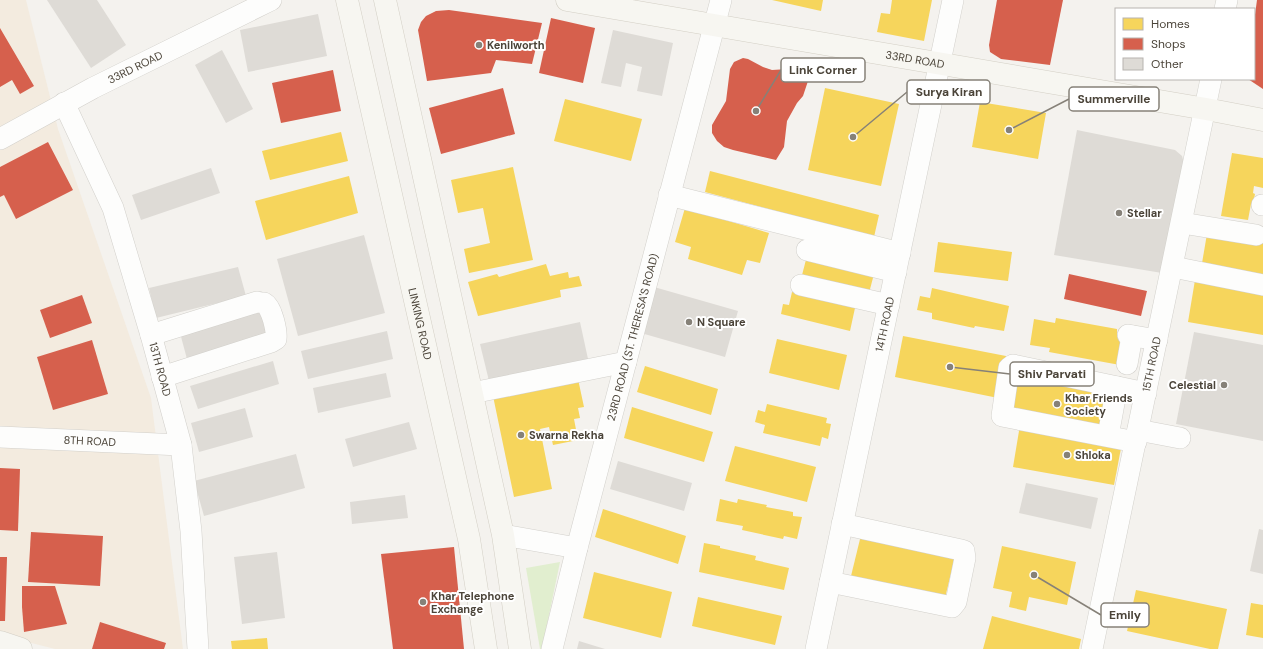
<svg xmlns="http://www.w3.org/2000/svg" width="1263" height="649" font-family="'DM Sans',sans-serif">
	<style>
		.commercial { fill: #f3ebdf }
		.green { fill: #e1eecf }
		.homes { fill: #f6d55c }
		.shops { fill: #d6604d }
		.building { fill: #dedbd6 }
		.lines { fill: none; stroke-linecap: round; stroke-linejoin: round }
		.street-casing { stroke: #d2d0cb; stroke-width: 22 }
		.secondary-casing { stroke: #d3cfc5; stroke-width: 23 }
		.street { stroke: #fdfdfc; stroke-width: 21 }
		.secondary { stroke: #f7f6f1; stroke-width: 22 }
		.poi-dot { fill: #868178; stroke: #fff; stroke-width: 1.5 }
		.labels { text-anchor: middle; stroke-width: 4; stroke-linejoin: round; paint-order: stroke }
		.poi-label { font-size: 11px; font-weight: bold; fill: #4b4439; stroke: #fff; text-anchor: start }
		.street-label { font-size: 11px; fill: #4b4439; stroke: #fff }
		.leader { fill: none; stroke: #868178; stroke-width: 1.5 }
		.callout-dot { fill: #868178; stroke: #fff; stroke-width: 1.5 }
		.callout { fill: #fff; stroke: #868178; stroke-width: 1.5 }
		.callout-label { font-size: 12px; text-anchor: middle; font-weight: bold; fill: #4b4439 }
	</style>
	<rect width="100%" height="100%" fill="#f4f2ee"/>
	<path class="commercial" d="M0,0H26L58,129L151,398L183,649H55L0,635Z"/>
	<path class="green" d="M560,562L542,649H540L526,568Z"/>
	<g class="homes">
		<path d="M772,0H823L821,11Z"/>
		<path d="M892,0H932L924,41L877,32L881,13L890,14Z"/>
		<path d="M825,88L899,104L881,186L808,170Z"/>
		<path d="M565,99L642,119L631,161L554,141Z"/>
		<path d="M980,102L1046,113L1038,159L972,147Z"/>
		<path d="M341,132L348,161L270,180L262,151Z"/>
		<path d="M1232,153L1263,158V188L1254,186L1253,193L1255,194L1253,204H1251L1248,220L1221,216Z"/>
		<path d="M513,167L533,260L469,273L464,249L490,243L483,208L458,213L451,180Z"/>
		<path d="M710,171L879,215L874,237L705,192Z"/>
		<path d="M349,176L358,213L266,240L255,201Z"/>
		<path d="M685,208L769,233L760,263L747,260L742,275L688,259L691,247L675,242Z"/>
		<path d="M1208,228L1263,238V281L1201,269Z"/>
		<path d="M938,242L1012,252L1008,281L934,272Z"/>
		<path d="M808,252L875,270L868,297L801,279Z"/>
		<path d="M546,264L550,276L568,272L569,278L579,276L582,286L560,290L561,297L478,316L468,282L497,274L499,277Z"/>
		<path d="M1195,280L1263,293V335L1188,322Z"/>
		<path d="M932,288L1009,306L1004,331L975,326L974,328L932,319V313L917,310L920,296L930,298Z"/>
		<path d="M792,292L855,308L850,331L781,314L783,304L789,305Z"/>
		<path d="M1056,318L1117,329V335L1125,338L1120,365L1049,352L1050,348L1030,345L1034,319L1055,323Z"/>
		<path d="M903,336L1006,356L998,398L895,377Z"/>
		<path d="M777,339L847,355L839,390L769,373Z"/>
		<path d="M645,366L718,389L711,415L637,392Z"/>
		<path d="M1011,373L1111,393L1104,432L1004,414Z"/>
		<path d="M578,379L584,407L578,408L580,418L574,419L578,440L553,445L549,427L540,429L552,489L514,497L493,396Z"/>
		<path d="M767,404L827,418L826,423L831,424L828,439L822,437L820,446L763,433L765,425L755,422L758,410L765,412Z"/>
		<path d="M632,407L713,432L704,462L624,438Z"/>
		<path d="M1020,425L1122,443L1114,485L1013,467Z"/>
		<path d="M735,446L816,467L807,502L725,481Z"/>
		<path d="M720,499L737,503L738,499L767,505L766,507L793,512V516L802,517L797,539L784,536L783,539L742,530L743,526L716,521Z"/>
		<path d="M603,509L686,536L678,564L595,537Z"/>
		<path d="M861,535L955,557L945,598L851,576Z"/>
		<path d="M704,543L720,546V548L756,556L755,560L789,568L784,590L699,572Z"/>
		<path d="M1002,546L1076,562L1067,605L1029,597L1026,611L1009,607L1012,592L993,588Z"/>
		<path d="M594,572L672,592L661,638L583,618Z"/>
		<path d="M1136,590L1227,609L1218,649H1210L1127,631Z"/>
		<path d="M698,597L782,616L775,645L692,626Z"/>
		<path d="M1251,603L1263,605V638L1246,635Z"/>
		<path d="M992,616L1081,639L1079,649H983Z"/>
		<path d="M267,638L268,649H232L231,641Z"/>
	</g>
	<g class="shops">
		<path d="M997,0H1063L1050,65L1001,59L990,52L989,45Z"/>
		<path d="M1257,0H1263V89L1248,79H1254V22Z"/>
		<path d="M449,10L542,23L532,64L496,60L491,73L427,81L418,30L421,22L426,16L436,11Z"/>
		<path d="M551,18L595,28L583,83L539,73Z"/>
		<path d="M0,28L34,86L20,94L12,80L0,87Z"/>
		<path d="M743,58L748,59L763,67L772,70L788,69L798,70L805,72L807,76L808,81L803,96L797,103L787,121L784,147L776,160L733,150L724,147L717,141L712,133V125L726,101L730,69L734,62Z"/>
		<path d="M333,70L341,111L281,123L272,83Z"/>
		<path d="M503,88L515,134L441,154L429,108Z"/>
		<path d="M48,142L73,190L16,219L4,195L0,197V167Z"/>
		<path d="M1069,274L1147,291L1141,316L1064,299Z"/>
		<path d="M82,295L92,323L50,338L40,310Z"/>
		<path d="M92,340L108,394L53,410L37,357Z"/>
		<path d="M0,468L20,469L18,531L0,530Z"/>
		<path d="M31,532L103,536L100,586L28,582Z"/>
		<path d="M454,547L464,649H393L381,554Z"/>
		<path d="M0,557H7L5,621H0Z"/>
		<path d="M22,586H55L67,624L24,632L22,607Z"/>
		<path d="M100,622L166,643L164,649H92Z"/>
	</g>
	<g class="building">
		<path d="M47,0H97L126,45L91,68Z"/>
		<path d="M318,14L327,56L248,72L240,30Z"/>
		<path d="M613,30L673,43L662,96L637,91L642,67L626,63L621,87L601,83Z"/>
		<path d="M222,50L253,109L226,123L195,65Z"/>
		<path d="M1077,130L1175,150L1182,156L1184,163L1162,273L1054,255Z"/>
		<path d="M211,168L220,193L141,220L132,195Z"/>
		<path d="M364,235L385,313L298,336L277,259Z"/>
		<path d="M238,267L246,296L156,318L149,288Z"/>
		<path d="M654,287L738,311L725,357L641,333Z"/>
		<path d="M264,309L271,335L187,359L180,333Z"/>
		<path d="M580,322L588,359L489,381L480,344Z"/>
		<path d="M387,331L393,359L308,379L301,351Z"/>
		<path d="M1194,332L1263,345V441L1176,424Z"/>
		<path d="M273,361L279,384L198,409L190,386Z"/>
		<path d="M386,373L391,397L318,413L313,388Z"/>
		<path d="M245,408L253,437L199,452L191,423Z"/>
		<path d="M409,422L417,449L353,467L345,439Z"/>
		<path d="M296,454L305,488L204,516L194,481Z"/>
		<path d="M618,461L692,483L684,511L610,489Z"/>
		<path d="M1026,483L1098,498L1091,529L1019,513Z"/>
		<path d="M405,495L408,518L352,524L350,502Z"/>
		<path d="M1259,529L1263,530V574L1250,571Z"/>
		<path d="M277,552L285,618L242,624L234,557Z"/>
		<path d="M579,641L605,649H577Z"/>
	</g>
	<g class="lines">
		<g class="street-casing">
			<g id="street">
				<path d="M1225,9L1227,0"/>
				<path id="s1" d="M64,103L113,208L151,335L181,445L191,531L198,649"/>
				<path id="s2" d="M0,139L93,88L271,0"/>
				<path d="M669,195L900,253"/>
				<path d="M1262,205H1263"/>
				<path d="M1182,223L1256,235"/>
				<path d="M807,250L896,272"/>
				<path d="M1173,267L1263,285"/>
				<path d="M801,285L889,305"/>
				<path d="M151,335L257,302C257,302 263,303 264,303C272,307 277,331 276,339L271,342L162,377"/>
				<path d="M1128,335L1157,340"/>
				<path d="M1127,364L1132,336"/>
				<path d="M472,393L626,362"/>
				<path d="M1138,430L1180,438"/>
				<path d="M1108,436L1117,387"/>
				<path id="s3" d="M0,437L181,445"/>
				<path d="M1136,442L1002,416L1009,368L1013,365L1146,393"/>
				<path d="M503,535L577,548"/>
				<path d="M830,582L952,607L956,602L965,558L964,551L961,550L842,524"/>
				<path id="s4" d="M552,649L577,548L721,0"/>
				<path id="s5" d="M816,649L953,0"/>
				<path id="s6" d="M1092,649L1211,79"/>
			</g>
		</g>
		<g class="secondary-casing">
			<g id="secondary">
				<path id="s7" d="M347,0L469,539L486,649"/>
				<path d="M385,0L503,535L520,649"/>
				<path id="s8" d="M567,0L1206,109L1263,120"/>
				<path d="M0,642L21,649"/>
			</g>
		</g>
		<use href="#street" class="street"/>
		<use href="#secondary" class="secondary"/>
	</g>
	<g class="poi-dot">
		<circle cx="479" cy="45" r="4"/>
		<circle cx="1119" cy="213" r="4"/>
		<circle cx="689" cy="322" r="4"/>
		<circle cx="1224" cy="385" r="4"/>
		<circle cx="1057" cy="404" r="4"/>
		<circle cx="521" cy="435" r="4"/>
		<circle cx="1067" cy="455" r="4"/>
		<circle cx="423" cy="602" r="4"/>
	</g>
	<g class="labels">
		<g class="poi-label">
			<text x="487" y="49">Kenilworth</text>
			<text x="1127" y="217">Stellar</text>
			<text x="697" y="326">N Square</text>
			<text x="1216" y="389" text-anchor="end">Celestial</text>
			<text x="1065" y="402">Khar Friends<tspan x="1065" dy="13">Society</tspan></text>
			<text x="529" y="439">Swarna Rekha</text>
			<text x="1075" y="459">Shloka</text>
			<text x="431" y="600">Khar Telephone<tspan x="431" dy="13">Exchange</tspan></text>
		</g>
		<g class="street-label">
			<text dy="4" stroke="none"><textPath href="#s8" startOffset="353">33RD ROAD</textPath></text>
			<text dy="4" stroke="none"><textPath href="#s2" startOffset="153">33RD ROAD</textPath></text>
			<text dy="4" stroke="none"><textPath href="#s7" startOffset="332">LINKING ROAD</textPath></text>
			<text dy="4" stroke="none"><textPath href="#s5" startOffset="332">14TH ROAD</textPath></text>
			<text dy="4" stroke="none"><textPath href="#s4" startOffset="322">23RD ROAD (ST. THERESA'S ROAD)</textPath></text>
			<text dy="4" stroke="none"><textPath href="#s6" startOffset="291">15TH ROAD</textPath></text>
			<text dy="4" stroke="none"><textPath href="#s1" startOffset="284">13TH ROAD</textPath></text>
			<text dy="4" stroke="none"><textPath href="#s3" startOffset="90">8TH ROAD</textPath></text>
		</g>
	</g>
	<path class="leader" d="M756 111L781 70M853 137L907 92M1009 130L1069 99M950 367L1010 374M1034 575L1101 615"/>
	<g class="callout-dot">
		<circle cx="756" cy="111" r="4"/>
		<circle cx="853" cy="137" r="4"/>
		<circle cx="1009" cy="130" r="4"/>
		<circle cx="950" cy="367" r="4"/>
		<circle cx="1034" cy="575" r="4"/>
	</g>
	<g class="callout">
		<rect x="781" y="58" width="84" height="24" rx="4"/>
		<rect x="907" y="80" width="83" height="24" rx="4"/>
		<rect x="1069" y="87" width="90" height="24" rx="4"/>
		<rect x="1010" y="362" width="84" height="24" rx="4"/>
		<rect x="1101" y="603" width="48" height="24" rx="4"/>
	</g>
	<g class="callout-label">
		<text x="823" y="74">Link Corner</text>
		<text x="949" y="96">Surya Kiran</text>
		<text x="1114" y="103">Summerville</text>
		<text x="1052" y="378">Shiv Parvati</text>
		<text x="1125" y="619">Emily</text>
	</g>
	<rect x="1115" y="8" width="140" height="72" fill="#ffffff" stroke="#b7b4b0"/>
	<rect x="1123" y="18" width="20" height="12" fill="#f6d55c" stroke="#b7b4b0"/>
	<text x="1151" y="28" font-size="12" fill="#4b4439">Homes</text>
	<rect x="1123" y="38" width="20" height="12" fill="#d6604d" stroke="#b7b4b0"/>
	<text x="1151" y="48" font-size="12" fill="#4b4439">Shops</text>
	<rect x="1123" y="58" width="20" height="12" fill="#dedbd6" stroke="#b7b4b0"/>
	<text x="1151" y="68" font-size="12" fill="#4b4439">Other</text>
</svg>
